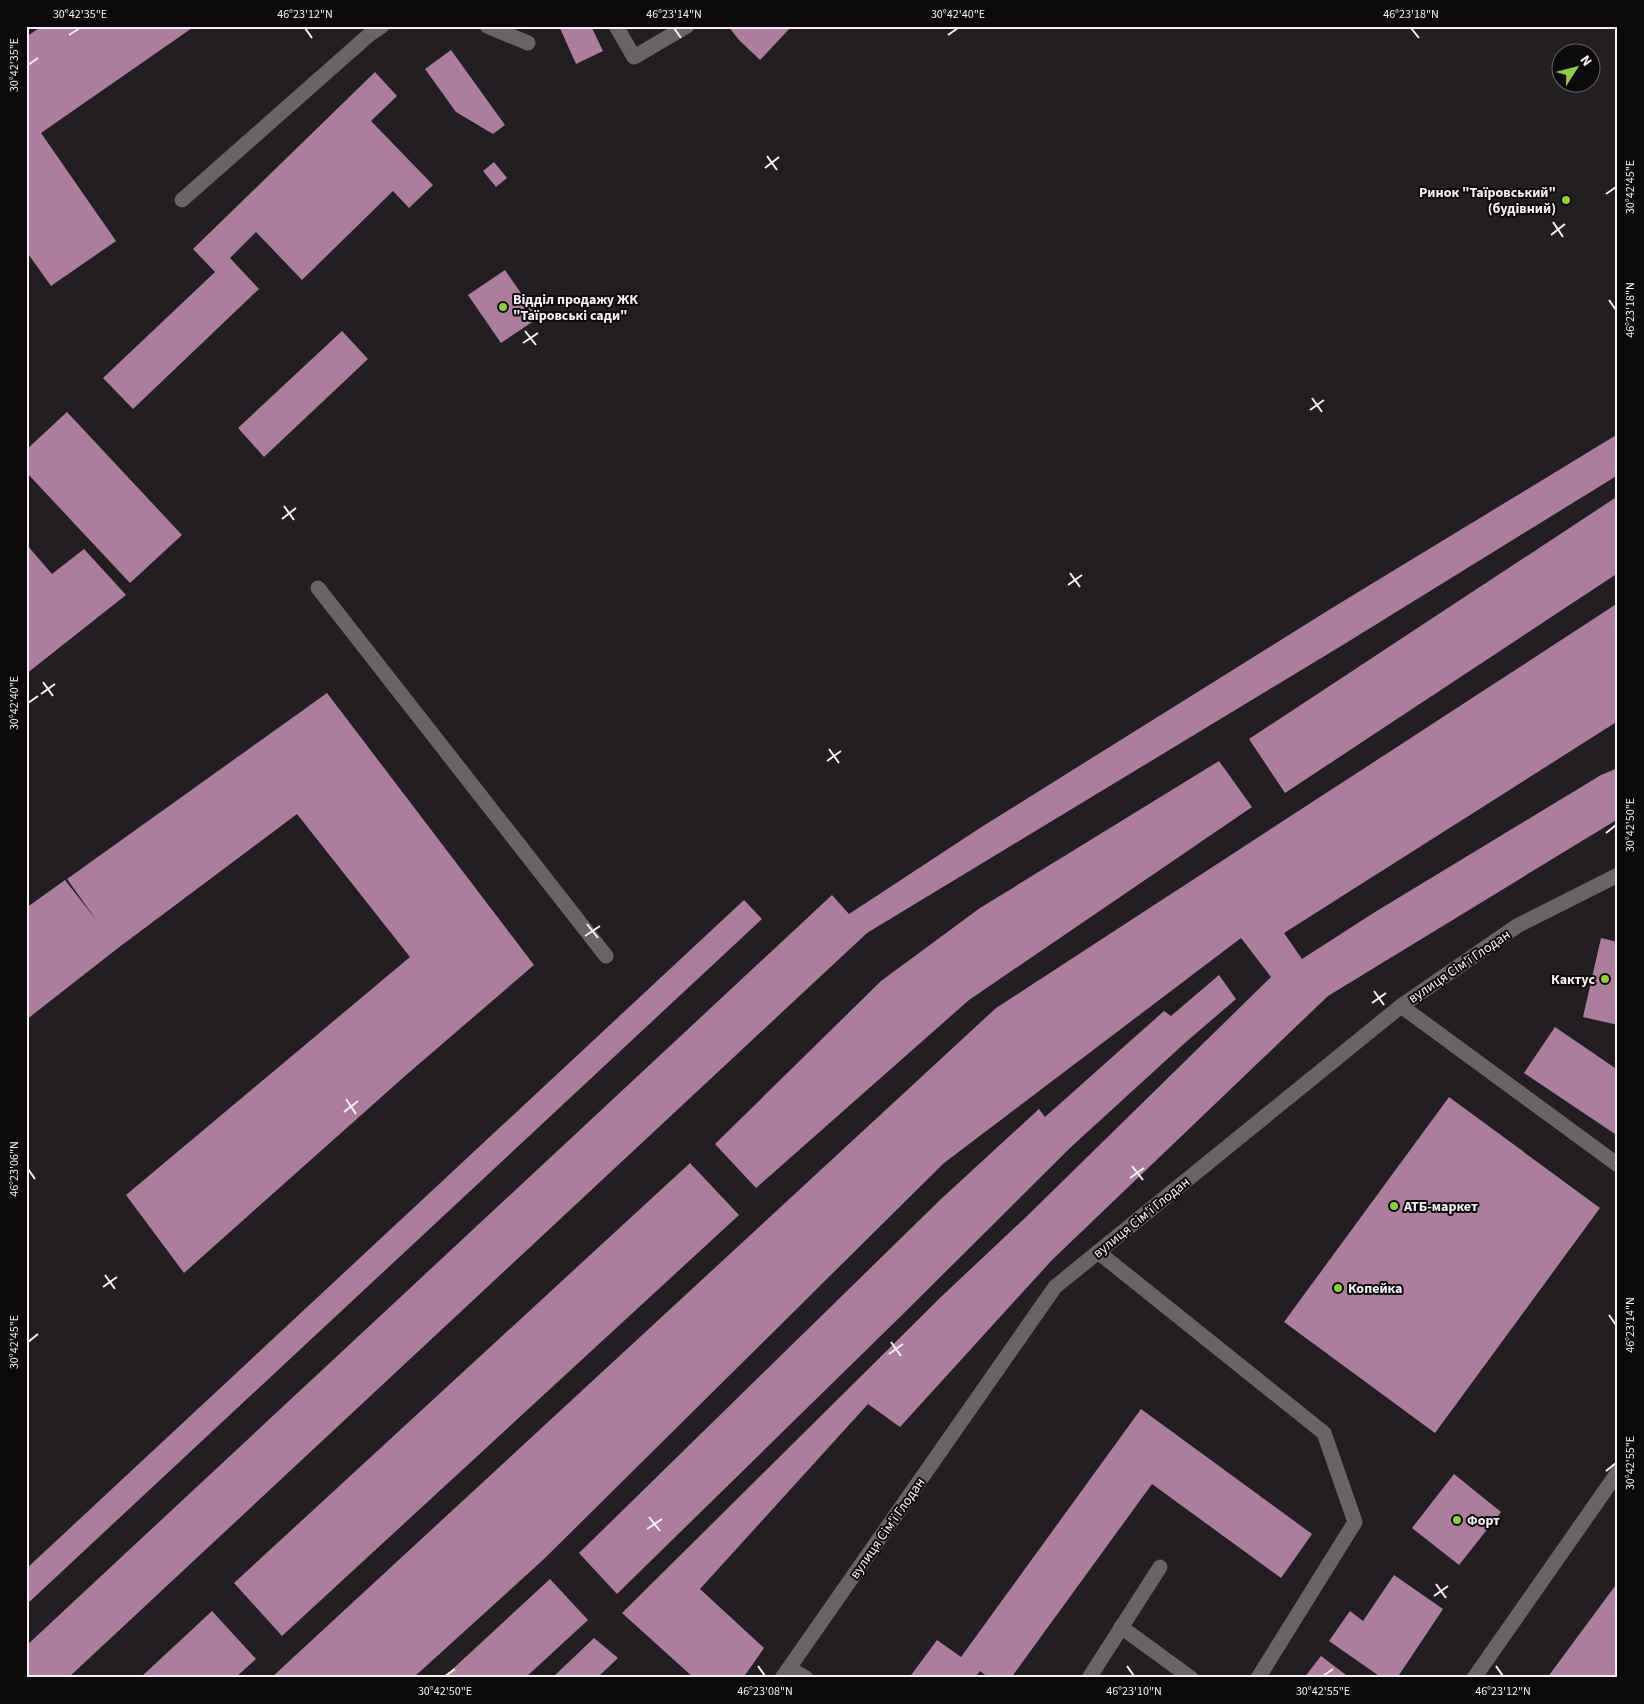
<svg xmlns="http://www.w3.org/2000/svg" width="1644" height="1704" font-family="'Source Sans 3',sans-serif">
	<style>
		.building { fill: #ae7d9e }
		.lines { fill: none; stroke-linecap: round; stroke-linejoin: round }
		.minor { stroke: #6a6468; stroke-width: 15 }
		.ticks { fill: none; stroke: #f5f1f4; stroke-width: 2 }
		.poi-dot { fill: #92cd3e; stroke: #0b090a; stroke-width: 2 }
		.labels { text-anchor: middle; stroke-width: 4; stroke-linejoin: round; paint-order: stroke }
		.poi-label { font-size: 14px; font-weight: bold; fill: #f5f1f4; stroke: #0b090a; text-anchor: start }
		.street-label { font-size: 14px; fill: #f5f1f4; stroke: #0b090a }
		.neatline { fill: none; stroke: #f5f1f4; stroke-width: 2 }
		.ticks-label { font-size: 12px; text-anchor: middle; fill: #f5f1f4 }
	</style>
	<rect width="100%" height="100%" fill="#231e21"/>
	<g class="building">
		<path d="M42,26H195L41,133L116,241L51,286L26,251V37Z"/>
		<path d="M559,26H591L603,51L576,64Z"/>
		<path d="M728,26H792L760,60L739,40Z"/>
		<path d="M451,50L505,125L493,134L456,112L425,69Z"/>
		<path d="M375,72L397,96L371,121L433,185L409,208L393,191L302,280L256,232L230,258L259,289L133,409L103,378L215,272L193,249Z"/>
		<path d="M494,162L507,178L496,187L483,171Z"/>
		<path d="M505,270L538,318L501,343L468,295Z"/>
		<path d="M342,331L368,359L264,457L238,428Z"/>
		<path d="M67,412L182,535L130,583L26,472V450Z"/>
		<path d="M1618,434V475L1346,643L867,933L68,1678H26V1646L832,895L849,914L983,826L1332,608Z"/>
		<path d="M1618,496V573L1285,793L1249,739Z"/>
		<path d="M26,544L52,574L84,549L126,595L26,674Z"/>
		<path d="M1618,603V721L1284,933L1302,959L1375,912L1601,775L1618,768V819L1328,996L1052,1260L900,1427L868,1404L700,1589L764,1648L743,1678H694L622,1613L943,1295L1025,1218L1271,977L1241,938L944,1163L544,1559L413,1678H271L996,1008Z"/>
		<path d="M327,693L534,965L405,1076L184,1273L126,1195L410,957L297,814L118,948L26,1020V908L65,880L97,921L67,879Z"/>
		<path d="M1219,761L1252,807L969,1000L756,1188L715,1144L881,981L980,908Z"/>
		<path d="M744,900L762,919L26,1605V1569Z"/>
		<path d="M1601,938L1618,942V1025L1583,1017Z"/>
		<path d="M1219,975L1236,999L1186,1042L1071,1147L899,1318L617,1594L579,1553L940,1200L1039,1109L1045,1117L1164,1011L1171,1016Z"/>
		<path d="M1555,1027L1618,1070V1136L1524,1073Z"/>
		<path d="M1449,1097L1600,1208L1435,1433L1284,1322Z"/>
		<path d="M690,1163L739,1215L282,1636L234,1583Z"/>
		<path d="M1141,1409L1312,1534L1281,1578L1152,1484L1011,1678H989L980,1671L975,1678H909L937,1640L961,1657Z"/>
		<path d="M1454,1474L1501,1512L1459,1565L1412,1528Z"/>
		<path d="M1394,1575L1443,1609L1397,1678H1382L1329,1641L1350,1611L1363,1621Z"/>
		<path d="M550,1579L588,1620L525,1678H443Z"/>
		<path d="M1618,1582V1678H1547Z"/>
		<path d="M212,1611L256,1659L235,1678H140Z"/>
		<path d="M594,1638L618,1658L597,1678H552Z"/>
		<path d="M1321,1656L1350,1678H1304Z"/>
	</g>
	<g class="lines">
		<g class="minor">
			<path d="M487,26L528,43"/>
			<path d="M616,26L634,57L687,26"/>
			<path d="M182,200L370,34L382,26"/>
			<path d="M318,588L606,956"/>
			<path d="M1401,1006L1618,1165"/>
			<path d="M1098,1252L1324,1433L1355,1522L1258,1678"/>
			<path d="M1121,1627L1191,1678"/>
			<path d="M789,1668L806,1678"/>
			<path d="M782,1678L1055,1287L1401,1006L1517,926L1618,875"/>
			<path d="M1089,1678L1160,1567"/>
			<path d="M1474,1678L1618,1472"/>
		</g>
	</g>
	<path class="ticks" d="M305,28L312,38M674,28L681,38M1411,28L1419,38M69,35L80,28M948,35L958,28M28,65L38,58M767,156L777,170M765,168L779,157M1606,194L1616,187M1553,222L1563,237M1551,235L1565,224M1609,300L1616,310M525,331L536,345M523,343L538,333M1312,398L1322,412M1310,410L1324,400M284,506L294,520M282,519L296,508M1070,573L1080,587M1068,585L1082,575M43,682L53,696M41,694L55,684M28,703L38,696M829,749L839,763M827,761L841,751M1606,833L1616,825M587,924L598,938M585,936L600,926M1374,991L1384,1005M1372,1003L1386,993M346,1099L356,1114M344,1112L358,1101M1132,1166L1143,1180M28,1169L35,1179M1130,1178L1144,1168M105,1275L115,1289M103,1287L117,1277M1609,1315L1616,1325M28,1342L38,1334M891,1342L901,1356M889,1354L903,1344M1606,1471L1616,1463M649,1517L660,1531M647,1529L662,1519M1436,1584L1446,1598M1434,1596L1448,1586M758,1666L765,1676M1127,1666L1134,1676M1496,1666L1503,1676M445,1676L455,1669M1323,1676L1333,1669"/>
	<g class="poi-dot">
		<circle cx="1566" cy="200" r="5"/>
		<circle cx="503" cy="307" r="5"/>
		<circle cx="1605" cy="979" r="5"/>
		<circle cx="1394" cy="1206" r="5"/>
		<circle cx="1338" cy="1288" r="5"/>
		<circle cx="1457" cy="1520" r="5"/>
	</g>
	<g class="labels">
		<g class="poi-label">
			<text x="1556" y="197" text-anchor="end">Ринок "Таїровський"<tspan x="1556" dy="16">(будівний)</tspan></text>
			<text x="513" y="304">Відділ продажу ЖК<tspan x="513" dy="16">"Таїровські сади"</tspan></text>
			<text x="1595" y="984" text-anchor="end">Кактус</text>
			<text x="1404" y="1211">АТБ-маркет</text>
			<text x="1348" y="1293">Копейка</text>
			<text x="1467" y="1525">Форт</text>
		</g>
		<g class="street-label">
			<text transform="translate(1459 966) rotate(-34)" y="5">вулиця Сім'ї Глодан</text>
			<text transform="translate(1141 1217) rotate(-39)" y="5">вулиця Сім'ї Глодан</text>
			<text transform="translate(887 1528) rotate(-55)" y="5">вулиця Сім'ї Глодан</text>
		</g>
	</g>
	<rect width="1644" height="1704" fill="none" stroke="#0b090a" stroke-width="55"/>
	<g transform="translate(1576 68) rotate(54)"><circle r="24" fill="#0b090a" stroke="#696668"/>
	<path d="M0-4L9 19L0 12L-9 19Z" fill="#92cd3e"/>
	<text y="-8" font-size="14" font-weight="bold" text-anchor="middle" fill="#f5f1f4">N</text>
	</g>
	<rect x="28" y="28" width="1588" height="1648" class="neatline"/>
	<g class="ticks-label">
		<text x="80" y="18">30°42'35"E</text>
		<text x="305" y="18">46°23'12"N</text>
		<text x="674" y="18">46°23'14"N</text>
		<text x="958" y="18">30°42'40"E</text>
		<text x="1411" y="18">46°23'18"N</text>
		<text transform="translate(14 65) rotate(-90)" y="4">30°42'35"E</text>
		<text transform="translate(1630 187) rotate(-90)" y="4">30°42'45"E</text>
		<text transform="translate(1630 310) rotate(-90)" y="4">46°23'18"N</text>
		<text transform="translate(14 703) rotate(-90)" y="4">30°42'40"E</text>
		<text transform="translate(1630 825) rotate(-90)" y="4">30°42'50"E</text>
		<text transform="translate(14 1169) rotate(-90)" y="4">46°23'06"N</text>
		<text transform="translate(1630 1325) rotate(-90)" y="4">46°23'14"N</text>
		<text transform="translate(14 1342) rotate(-90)" y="4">30°42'45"E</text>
		<text transform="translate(1630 1463) rotate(-90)" y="4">30°42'55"E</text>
		<text x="445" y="1695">30°42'50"E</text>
		<text x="765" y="1695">46°23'08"N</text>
		<text x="1134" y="1695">46°23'10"N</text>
		<text x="1323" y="1695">30°42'55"E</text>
		<text x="1503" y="1695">46°23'12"N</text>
	</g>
</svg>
